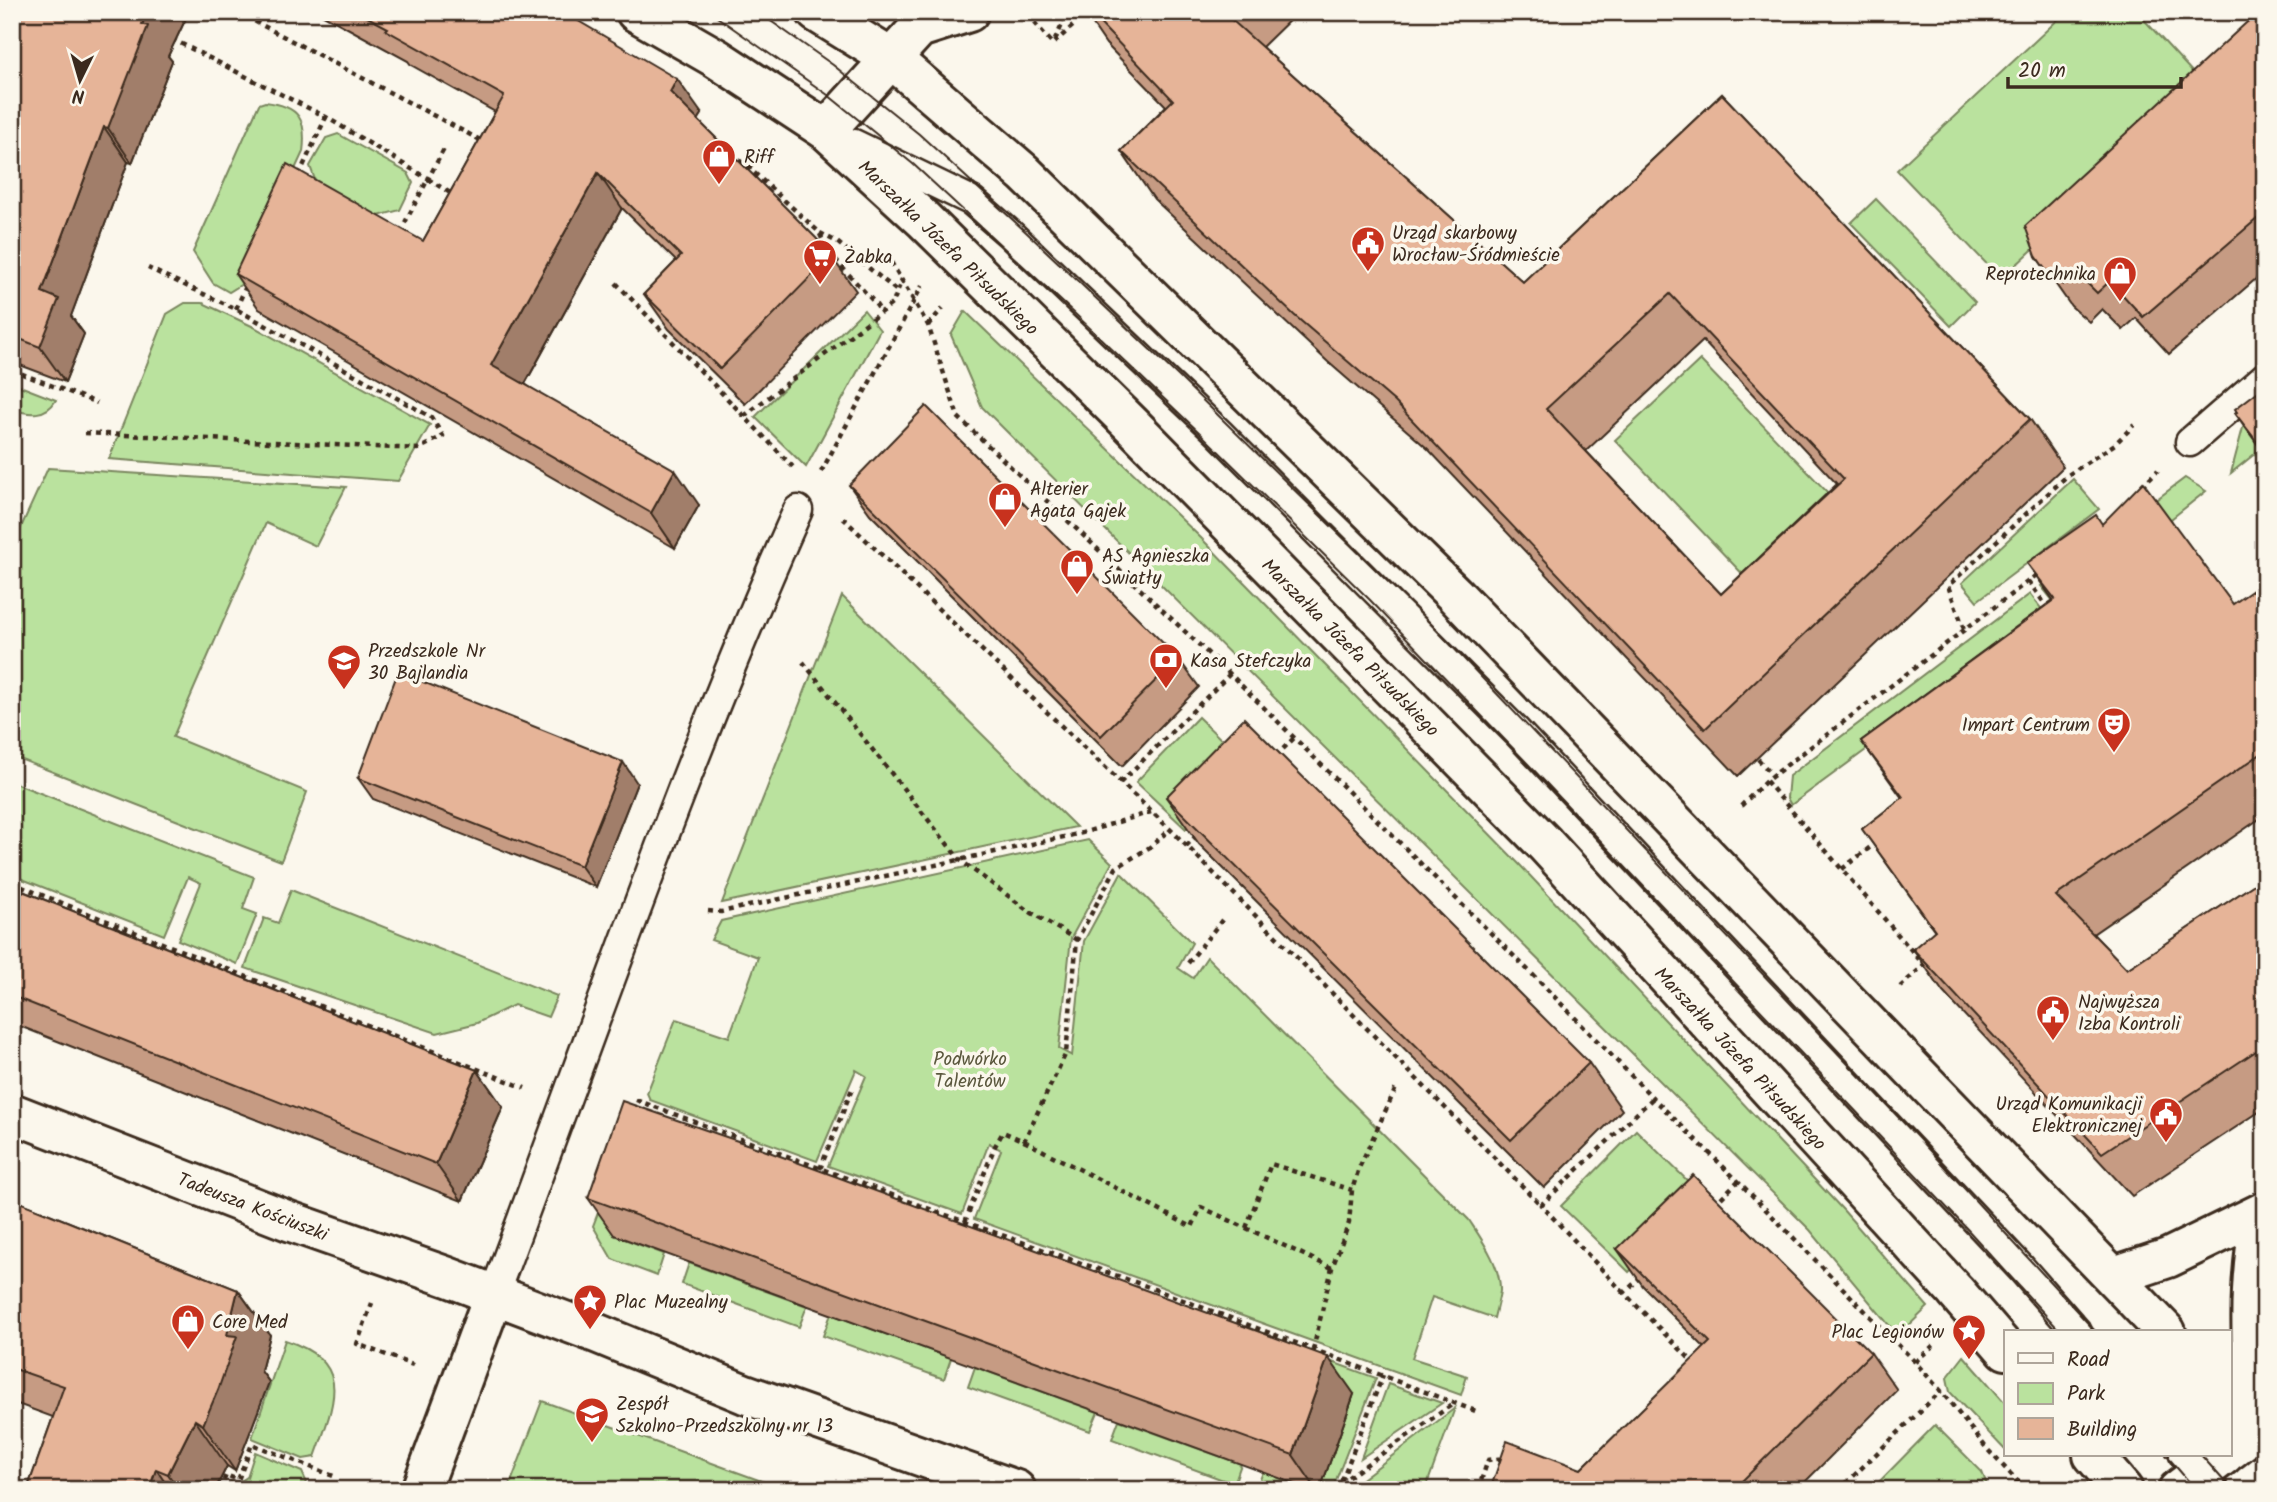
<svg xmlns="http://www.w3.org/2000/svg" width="2277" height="1502" font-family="Kalam,sans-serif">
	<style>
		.green { fill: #bae29e; stroke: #7a865e; stroke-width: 2 }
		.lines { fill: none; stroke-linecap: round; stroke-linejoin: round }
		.lane-casing { stroke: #3b2a1e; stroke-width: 33 }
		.street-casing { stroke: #3b2a1e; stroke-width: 44 }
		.secondary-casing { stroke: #3b2a1e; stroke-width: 44 }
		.path { stroke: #3b2a1e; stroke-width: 4.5; stroke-dasharray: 5 5; stroke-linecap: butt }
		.lane { stroke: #fbf7ec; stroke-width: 28 }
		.street { stroke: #fbf7ec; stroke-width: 38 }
		.secondary { stroke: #fbf7ec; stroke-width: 38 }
		.tram { stroke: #3b2a1e; stroke-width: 2 }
		.wall { fill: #c69b83; stroke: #3b2a1e; stroke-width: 2; fill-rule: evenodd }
		.shaded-wall { fill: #a17e6a; stroke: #3b2a1e; stroke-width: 2 }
		.building { fill: #e6b498; stroke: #3b2a1e; stroke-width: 2; fill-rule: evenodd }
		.labels { text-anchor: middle; stroke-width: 7; stroke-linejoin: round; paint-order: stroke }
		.poi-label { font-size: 19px; fill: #3b2a1e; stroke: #fbf7ec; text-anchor: start }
		.street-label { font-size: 19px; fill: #3b2a1e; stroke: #fbf7ec }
		.park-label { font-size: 19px; fill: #5b583e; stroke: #fbf7ec }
	</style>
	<rect width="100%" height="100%" fill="#fbf7ec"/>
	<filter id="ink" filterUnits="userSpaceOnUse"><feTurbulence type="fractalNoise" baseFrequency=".0143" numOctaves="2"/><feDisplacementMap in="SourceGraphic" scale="14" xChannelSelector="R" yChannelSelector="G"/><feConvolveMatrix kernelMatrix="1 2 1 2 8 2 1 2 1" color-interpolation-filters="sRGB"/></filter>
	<g filter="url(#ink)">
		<g class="green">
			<path d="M2066,12H2137L2207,88L2001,279L1897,170Z"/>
			<path d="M265,102C300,106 307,120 303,152L242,284L229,292L213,283L193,252L259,104Z"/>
			<path d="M338,134L408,173L413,183L400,210L375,217L318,188L310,166L326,138Z"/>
			<path d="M1876,199L1975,302L1951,326L1851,223Z"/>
			<path d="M185,303H203L254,327L430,425L398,481L109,459L167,314Z"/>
			<path d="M864,310L880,330L806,467L755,417Z"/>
			<path d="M965,311L1201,538L1519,864L1843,1210L1928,1307L1898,1336L1810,1230L982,407L951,335Z"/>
			<path d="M1700,360L1857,523L1772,605L1615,440Z"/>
			<path d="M12,383L56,400C46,417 29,415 12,409Z"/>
			<path d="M2245,420L2262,448L2231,473Z"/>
			<path d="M48,468L346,487L316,546L266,523L173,737L307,792L281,861L12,756V547Z"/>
			<path d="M2185,478L2206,491L2171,519L2173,525L2057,606L2041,586Z"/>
			<path d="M2073,479L2099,509L1977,601L1962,583Z"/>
			<path d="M2030,594L2043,611L2039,623L1791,805L1787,798L1789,776Z"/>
			<path d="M842,596L1076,827L722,903Z"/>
			<path d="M1198,717L1248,765L1186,829L1136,782Z"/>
			<path d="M12,782L254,877L243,909L257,914L237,964L178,940L201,883L188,877L164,935L12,875Z"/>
			<path d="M1088,840L1112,863L1071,938L1059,1049L1072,1056L1084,941L1121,873L1192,943L1178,968L1193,978L1207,957L1469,1220C1482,1240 1501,1266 1500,1291C1499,1299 1496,1309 1494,1318L1432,1297L1412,1358L1467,1376L1461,1395L974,1219L1001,1150L989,1143L962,1214L828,1166L866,1076L856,1070L817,1161L650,1100L647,1093L676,1019L729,1037L758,957L711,940L721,921Z"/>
			<path d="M291,890L557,996L548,1017L514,1005L477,1023L437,1033L245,968L264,918L278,923Z"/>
			<path d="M632,1123L614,1235L664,1254L657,1276L612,1259L593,1226Z"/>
			<path d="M1636,1130L1704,1197L1629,1272L1561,1206Z"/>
			<path d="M689,1263L807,1306L799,1327L682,1284Z"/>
			<path d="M831,1314L951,1358L944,1379L823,1336Z"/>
			<path d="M285,1340C355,1363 334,1403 315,1457L303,1459L252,1438Z"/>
			<path d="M1272,1340L1376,1378L1332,1490H1320L1354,1394Z"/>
			<path d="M1964,1356L2006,1404V1451L1950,1392L1947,1378Z"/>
			<path d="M975,1367L1098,1412L1090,1431L968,1387Z"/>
			<path d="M1388,1384L1442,1403L1361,1458Z"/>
			<path d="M542,1401L775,1486L774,1490H508Z"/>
			<path d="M1455,1408L1425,1490H1349L1350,1488Z"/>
			<path d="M1119,1420L1241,1464L1234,1484L1112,1439Z"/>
			<path d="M1935,1425L1982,1472L1989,1490H1871Z"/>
			<path d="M255,1452L302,1472L306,1481L303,1490H228L231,1482L236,1484L247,1477Z"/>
			<path d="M1263,1472L1312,1490H1256Z"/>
		</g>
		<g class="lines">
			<g class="lane-casing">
				<g id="lane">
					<path d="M854,144L972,201L1010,234L1219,433L1517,732L2021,1268L2077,1332"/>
					<path d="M2190,442L2265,377"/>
					<path d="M494,1294C593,1032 683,766 798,510"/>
					<path d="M2184,1455L2214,1490"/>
				</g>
			</g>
			<g class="street-casing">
				<g id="street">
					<path d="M12,1113L289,1221L448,1277L596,1333L745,1394L1016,1490"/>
					<path d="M2114,1276L2168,1258L2265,1211"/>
					<path d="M2230,1450L2258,1428C2251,1355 2246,1285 2262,1213"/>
					<path d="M421,1490L494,1294"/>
					<path d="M2178,1490L2224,1455"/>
				</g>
			</g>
			<g class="secondary-casing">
				<g id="secondary">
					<path d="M636,12L716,58L826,130L924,220L1132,425L1545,844L1955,1291L2006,1350"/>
					<path d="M816,12L892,59L1024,173L1454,594L2166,1332"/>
					<path d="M826,130L919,28L969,12"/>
					<path d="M2230,1398L2265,1436"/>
					<path d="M2093,1455L2123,1490"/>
				</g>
			</g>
			<g class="path">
				<path d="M237,12L484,142"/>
				<path d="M1028,15L1053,44L1088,12"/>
				<path d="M172,39L326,117L428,179L444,149"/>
				<path d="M1055,40L1068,12"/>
				<path d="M731,154L749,168L819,232L828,252L875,303L881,312"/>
				<path d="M749,168L765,147"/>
				<path d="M299,175L326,117"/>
				<path d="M400,232L428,179L455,196"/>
				<path d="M820,233L837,242L897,291"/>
				<path d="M891,262L928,325L958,417L1230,674L1538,980L1653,1098L1738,1181L1915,1362L1941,1391L1988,1450L2026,1490"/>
				<path d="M616,283L793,467"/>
				<path d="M236,309L247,284"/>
				<path d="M928,325L943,308"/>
				<path d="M12,370L97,403"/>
				<path d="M744,416L893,303L902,279"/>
				<path d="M85,433L418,449L443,436L431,417L236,309L148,268"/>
				<path d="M821,472L922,286"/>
				<path d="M2142,486L2158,470"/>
				<path d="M843,518L1175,834L1541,1205"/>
				<path d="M2028,581L2048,608"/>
				<path d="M1964,629L1948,586L2068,475L2115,444L2134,425"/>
				<path d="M803,662L960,860L1027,910L1077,940"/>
				<path d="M1276,756L1294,738"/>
				<path d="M1758,759L1773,776"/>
				<path d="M1766,781L1924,965L1900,987"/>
				<path d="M1120,783L1230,674"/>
				<path d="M1741,806L1766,781L2039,573"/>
				<path d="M1186,846L1198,834"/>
				<path d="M1842,869L1877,842"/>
				<path d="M12,883L525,1088"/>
				<path d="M708,911L721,912L1082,833L1151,812"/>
				<path d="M1188,963L1222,920"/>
				<path d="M636,1100L965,1222L1146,1286L1478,1412"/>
				<path d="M1024,1141L1192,1227L1201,1207L1332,1268"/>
				<path d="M820,1169L852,1089"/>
				<path d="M1714,1205L1738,1181"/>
				<path d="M965,1222L995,1146L1003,1132L1024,1141L1066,1053L1077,940L1116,868L1150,847L1169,830"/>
				<path d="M1246,1228L1271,1164L1352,1190"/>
				<path d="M1641,1277L1624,1293L1696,1365"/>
				<path d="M1624,1293L1541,1205L1653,1098"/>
				<path d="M372,1303L357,1344L413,1365"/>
				<path d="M1313,1350L1332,1268L1349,1223L1352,1190L1359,1168L1396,1088"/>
				<path d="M1915,1362L1935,1344"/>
				<path d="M1340,1483L1453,1404"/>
				<path d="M220,1490L226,1475L238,1480L252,1444L336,1477"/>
				<path d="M1338,1490L1383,1375"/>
				<path d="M1478,1490L1488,1460L1505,1458"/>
				<path d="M1839,1490L1941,1391"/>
			</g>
			<use href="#lane" class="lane"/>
			<use href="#street" class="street"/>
			<use href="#secondary" class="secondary"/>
			<g class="tram">
				<path d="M710,12L828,95L913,164L1073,312L1201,434L1370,600L1530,766L1968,1230L2061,1332"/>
				<path d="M758,12L833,65L919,134L1025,231L1178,376L1428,621L1918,1138L2096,1332"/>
				<path d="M2166,1455L2196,1490"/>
				<path d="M2201,1455L2232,1490"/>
			</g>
		</g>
		<g class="wall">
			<path d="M12,12H189L168,56L172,61L132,163L128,162L71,316L84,334L65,382L12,362Z"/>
			<path d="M318,12H563L702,114L698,120L831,256L856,291L745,404L669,329L644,294L676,261L622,208L525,384L699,505L675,548L259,309L235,274L423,241L495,112L411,65L408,61Z"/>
			<path d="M1084,12H1298L1262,47L1523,282L1722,94L2030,419L2063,467L1738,776L1428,449L1328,362L1154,199L1121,151L1166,106L1106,44ZM1703,341L1837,484L1721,594L1586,451Z"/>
			<path d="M2265,12V271L2169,354L2136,318L2123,330L2102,309L2089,322L2071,306L2036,256Z"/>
			<path d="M2265,386V455L2235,413Z"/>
			<path d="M849,485L1178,658L1199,687L1122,766L870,514Z"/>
			<path d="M2102,524L2233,604L2265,606V815L2093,934L2127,969L2265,877V1108L2132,1196L1943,992L1913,949L1935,931L1862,829L1902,798L1861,741L2053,600L2027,563Z"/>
			<path d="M358,778L637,783L596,887L373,799Z"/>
			<path d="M1166,797L1589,1063L1622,1110L1544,1188L1199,844Z"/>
			<path d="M12,887L477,1070L503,1107L462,1201L12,1023Z"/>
			<path d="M588,1198L1354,1394L1320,1490H1312L614,1235Z"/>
			<path d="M12,1199L238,1290L270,1335L261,1371L269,1382L249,1435L235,1471L227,1466L215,1490H27L53,1417L15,1403L12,1411Z"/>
			<path d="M1617,1249L1871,1353L1897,1390L1797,1490H1490L1581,1469L1705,1348L1643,1286Z"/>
		</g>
		<g class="shaded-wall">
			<path d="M148,12H189L168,56L172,61L132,163L108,128L142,24Z"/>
			<path d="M677,79L702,114L694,127L670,92Z"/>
			<path d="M104,127L128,162L71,316L84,334L65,382L40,347L42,292Z"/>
			<path d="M598,173L622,208L516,400L491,365Z"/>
			<path d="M675,470L699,505L675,548L651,513Z"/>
			<path d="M623,762L637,783L596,887L581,866Z"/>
			<path d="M477,1070L503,1107L462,1201L436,1164Z"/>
			<path d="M238,1290L270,1335L261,1371L269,1382L249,1435L235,1471L203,1425Z"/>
			<path d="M1328,1357L1354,1394L1320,1490H1317L1293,1455Z"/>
			<path d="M12,1399L15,1403L12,1411Z"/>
			<path d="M195,1420L227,1466L215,1490H179L168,1474Z"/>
			<path d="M156,1469L170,1490H149Z"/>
		</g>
		<g class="building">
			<path d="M12,12H148L142,24L148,26L108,128L104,127L42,292L59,299L40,347L12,336Z"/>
			<path d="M358,12H563L677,79L670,92L816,238L831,256L720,369L644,294L681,256L598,173L491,365L675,470L651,513L235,274L287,164L423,241L504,96L386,30L388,28Z"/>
			<path d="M1089,12H1223L1523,282L1722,94L2030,419L1705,729L1395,402L1294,315L1121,151L1173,100ZM1670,294L1844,479L1721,594L1546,409Z"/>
			<path d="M2258,12H2265V212L2143,317L2110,281L2097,293L2076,272L2063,285L2045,269L2036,256L2025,226Z"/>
			<path d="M2265,386V452L2235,413L2237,412L2235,409Z"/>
			<path d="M926,406L1178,658L1101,736L849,485Z"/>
			<path d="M2143,482L2233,604L2253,590L2265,606V751L2056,896L2127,969L2265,877V1045L2102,1153L1913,949L1935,930L1862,829L1903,797L1861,741L2055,599L2027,563L2096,515L2102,524Z"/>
			<path d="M398,672L623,762L581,866L358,778Z"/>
			<path d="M1244,718L1589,1063L1511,1140L1166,797Z"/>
			<path d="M12,887L477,1070L436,1164L12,996Z"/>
			<path d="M622,1101L761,1149L1328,1357L1293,1455L588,1198Z"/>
			<path d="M1693,1175L1871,1353L1733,1490H1490L1507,1441L1581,1469L1710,1342L1617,1249Z"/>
			<path d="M12,1199L238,1290L227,1335L237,1336L218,1390L203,1425L195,1420L168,1474L156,1469L149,1490H27L64,1386L12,1368Z"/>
		</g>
	</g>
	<defs>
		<g id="shop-pin" transform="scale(1.75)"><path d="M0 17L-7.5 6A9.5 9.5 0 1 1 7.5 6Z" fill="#c8321e" stroke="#fbf7ec"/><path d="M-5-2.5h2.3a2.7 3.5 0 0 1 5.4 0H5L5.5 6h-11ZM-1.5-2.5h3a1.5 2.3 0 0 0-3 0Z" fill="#fff"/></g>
		<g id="civic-pin" transform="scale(1.75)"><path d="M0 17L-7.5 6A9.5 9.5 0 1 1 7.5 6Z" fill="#c8321e" stroke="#fbf7ec"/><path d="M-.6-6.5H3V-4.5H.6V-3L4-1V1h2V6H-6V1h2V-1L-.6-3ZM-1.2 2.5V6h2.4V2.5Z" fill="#fff"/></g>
		<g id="supermarket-pin" transform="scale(1.75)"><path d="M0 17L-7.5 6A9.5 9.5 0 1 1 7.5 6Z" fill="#c8321e" stroke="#fbf7ec"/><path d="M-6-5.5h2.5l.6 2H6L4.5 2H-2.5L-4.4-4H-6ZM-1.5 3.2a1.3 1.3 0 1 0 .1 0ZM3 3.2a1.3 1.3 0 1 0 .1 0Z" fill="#fff"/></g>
		<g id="bank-pin" transform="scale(1.75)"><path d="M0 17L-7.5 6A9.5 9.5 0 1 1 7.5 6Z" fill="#c8321e" stroke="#fbf7ec"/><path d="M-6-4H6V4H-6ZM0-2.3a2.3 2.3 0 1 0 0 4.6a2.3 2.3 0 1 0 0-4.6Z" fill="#fff"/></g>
		<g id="school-pin" transform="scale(1.75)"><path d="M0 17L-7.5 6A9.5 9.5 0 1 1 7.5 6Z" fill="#c8321e" stroke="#fbf7ec"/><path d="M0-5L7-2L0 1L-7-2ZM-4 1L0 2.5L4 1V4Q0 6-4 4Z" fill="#fff"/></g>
		<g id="theatre-pin" transform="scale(1.75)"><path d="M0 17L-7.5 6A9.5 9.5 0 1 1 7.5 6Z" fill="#c8321e" stroke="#fbf7ec"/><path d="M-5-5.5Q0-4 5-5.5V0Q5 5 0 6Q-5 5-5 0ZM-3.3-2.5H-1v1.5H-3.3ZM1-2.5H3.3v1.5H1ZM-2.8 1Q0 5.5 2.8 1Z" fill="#fff"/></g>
		<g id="sight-pin" transform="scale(1.75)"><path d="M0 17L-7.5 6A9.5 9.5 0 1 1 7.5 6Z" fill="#c8321e" stroke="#fbf7ec"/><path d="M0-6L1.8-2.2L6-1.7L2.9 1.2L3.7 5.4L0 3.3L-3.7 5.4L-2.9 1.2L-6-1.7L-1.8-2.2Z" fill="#fff"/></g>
	</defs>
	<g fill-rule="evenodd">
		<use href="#shop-pin" x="719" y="156"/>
		<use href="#civic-pin" x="1368" y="243"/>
		<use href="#supermarket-pin" x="820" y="256"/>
		<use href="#shop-pin" x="2120" y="273"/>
		<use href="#shop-pin" x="1005" y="499"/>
		<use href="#shop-pin" x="1077" y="566"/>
		<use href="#bank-pin" x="1166" y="660"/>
		<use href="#school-pin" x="344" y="661"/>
		<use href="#theatre-pin" x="2114" y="724"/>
		<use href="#civic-pin" x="2053" y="1012"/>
		<use href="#civic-pin" x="2166" y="1114"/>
		<use href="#sight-pin" x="590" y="1301"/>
		<use href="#shop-pin" x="188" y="1321"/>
		<use href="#sight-pin" x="1969" y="1331"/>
		<use href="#school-pin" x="592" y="1414"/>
	</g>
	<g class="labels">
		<g class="poi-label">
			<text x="744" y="163">Riff</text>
			<text x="1392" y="239">Urząd skarbowy<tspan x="1392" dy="22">Wrocław-Śródmieście</tspan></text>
			<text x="844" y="263">Żabka</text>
			<text x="2096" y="280" text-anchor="end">Reprotechnika</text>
			<text x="1030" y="495">Alterier<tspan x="1030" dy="22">Agata Gajek</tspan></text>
			<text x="1102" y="562">AS Agnieszka<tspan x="1102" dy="22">Światły</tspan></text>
			<text x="368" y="657">Przedszkole Nr<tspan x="368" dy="22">30 Bajlandia</tspan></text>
			<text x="1190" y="667">Kasa Stefczyka</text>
			<text x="2090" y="731" text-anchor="end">Impart Centrum</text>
			<text x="2078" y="1008">Najwyższa<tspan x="2078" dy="22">Izba Kontroli</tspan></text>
			<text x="2142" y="1110" text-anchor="end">Urząd Komunikacji<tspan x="2142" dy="22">Elektronicznej</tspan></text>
			<text x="614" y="1308">Plac Muzealny</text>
			<text x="212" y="1328">Core Med</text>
			<text x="1944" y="1338" text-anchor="end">Plac Legionów</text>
			<text x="616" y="1410">Zespół<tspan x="616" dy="22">Szkolno-Przedszkolny nr 13</tspan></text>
		</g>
		<g class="street-label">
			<text transform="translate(949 247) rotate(44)" y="7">Marszałka Józefa Piłsudskiego</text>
			<text transform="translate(1351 647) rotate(45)" y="7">Marszałka Józefa Piłsudskiego</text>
			<text transform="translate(1741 1058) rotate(47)" y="7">Marszałka Józefa Piłsudskiego</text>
			<text transform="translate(253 1206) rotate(21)" y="7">Tadeusza Kościuszki</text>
		</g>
		<g class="park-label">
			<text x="970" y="1065">Podwórko<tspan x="970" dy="22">Talentów</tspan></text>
		</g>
	</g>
	<rect width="2277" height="1502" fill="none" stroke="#fbf7ec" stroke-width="42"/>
	<rect x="21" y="21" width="2235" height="1460" fill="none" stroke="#3b2a1e" stroke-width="2.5" filter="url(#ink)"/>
	<rect x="2004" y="1330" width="228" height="126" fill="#fbf7ec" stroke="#aea59a" stroke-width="2"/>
	<rect x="2018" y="1353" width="35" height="10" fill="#fbf7ec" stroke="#aea59a" stroke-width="2"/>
	<text x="2067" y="1366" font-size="21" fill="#3b2a1e">Road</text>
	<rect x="2018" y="1383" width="35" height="21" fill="#bae29e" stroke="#aea59a" stroke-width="2"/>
	<text x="2067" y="1400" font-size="21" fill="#3b2a1e">Park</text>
	<rect x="2018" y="1418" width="35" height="21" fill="#e6b498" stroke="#aea59a" stroke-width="2"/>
	<text x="2067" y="1436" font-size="21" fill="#3b2a1e">Building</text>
	<g transform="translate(80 80) rotate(185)" stroke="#fbf7ec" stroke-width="5" paint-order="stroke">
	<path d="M0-5L12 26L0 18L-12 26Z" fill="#3b2a1e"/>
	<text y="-10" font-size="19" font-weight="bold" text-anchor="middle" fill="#3b2a1e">N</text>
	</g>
	<path d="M2008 77v10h173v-10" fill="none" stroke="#3b2a1e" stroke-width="3.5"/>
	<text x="2018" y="77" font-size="21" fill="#3b2a1e" stroke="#fbf7ec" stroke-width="5" paint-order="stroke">20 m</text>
</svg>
